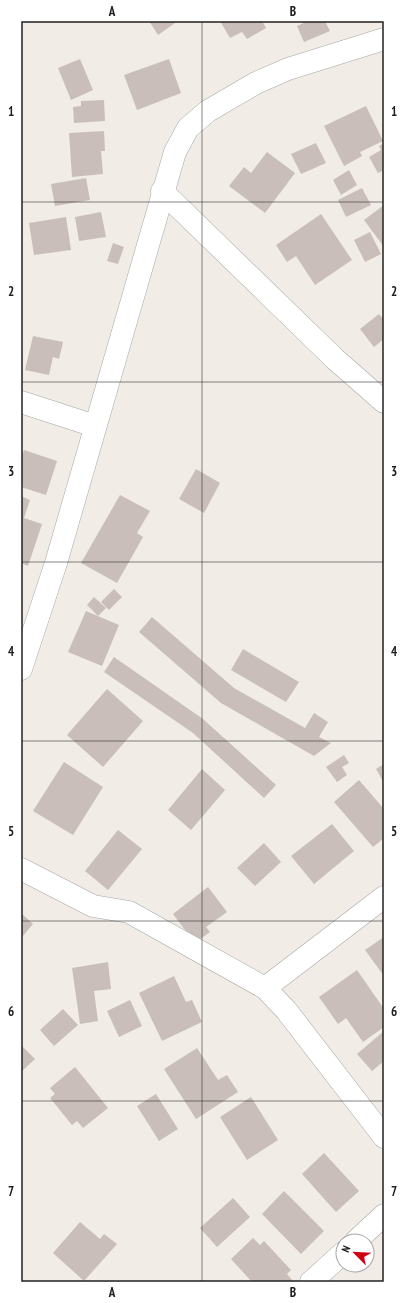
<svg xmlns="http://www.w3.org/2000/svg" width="405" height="1303" font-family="'PT Sans Narrow',sans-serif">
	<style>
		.building { fill: #c9beb9 }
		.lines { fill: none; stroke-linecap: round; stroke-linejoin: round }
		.minor-casing { stroke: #a7a7a7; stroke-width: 23 }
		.tertiary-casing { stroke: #a7a7a7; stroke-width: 23 }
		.minor { stroke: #fff; stroke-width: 22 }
		.tertiary { stroke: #fff; stroke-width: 22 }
		.grid { fill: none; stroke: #202020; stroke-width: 1; stroke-opacity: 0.55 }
		.neatline { fill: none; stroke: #202020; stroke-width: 1.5 }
		.grid-label { font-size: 13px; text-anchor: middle; font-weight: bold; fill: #202020 }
	</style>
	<rect width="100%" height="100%" fill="#f1ece6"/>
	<g class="building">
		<path d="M149,21H178L158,35Z"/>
		<path d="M220,21H262L266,28L247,39L242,32L230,38Z"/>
		<path d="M308,21H325L330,31L304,42L297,26Z"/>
		<path d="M80,59L93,90L71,100L58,68Z"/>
		<path d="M169,59L181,93L137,110L124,75Z"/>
		<path d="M104,100L105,121L74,123L73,107L81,106V101Z"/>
		<path d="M366,106L383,141L360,152L362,156L344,166L324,126Z"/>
		<path d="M104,131L105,151H101L103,174L72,177L69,133Z"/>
		<path d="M316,143L326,163L301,174L291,154Z"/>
		<path d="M384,143V170L378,173L369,157L381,150L379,146Z"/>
		<path d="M267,152L295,173L265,213L229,186L244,167L251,173Z"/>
		<path d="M349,170L357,185L341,195L333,180Z"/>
		<path d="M86,178L90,200L55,206L51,184Z"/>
		<path d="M362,188L371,205L346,217L338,200Z"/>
		<path d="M384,205V247L364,220Z"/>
		<path d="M101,212L106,237L79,241L75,217Z"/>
		<path d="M321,214L352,260L315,285L296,256L287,262L276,245Z"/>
		<path d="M66,217L71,250L34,255L29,223Z"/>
		<path d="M370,232L381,254L365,262L354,240Z"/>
		<path d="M113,243L124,247L118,264L107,261Z"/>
		<path d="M379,314L384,320V339L374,347L360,329Z"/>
		<path d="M33,336L63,342L59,359L53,357L49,375L25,370Z"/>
		<path d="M24,450L57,461L46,495L21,487V458Z"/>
		<path d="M196,469L220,483L204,513L179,499Z"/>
		<path d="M120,495L150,511L137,533L143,537L117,583L81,563Z"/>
		<path d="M21,496L30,500L24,518L42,524L28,566L21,563Z"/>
		<path d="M114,589L122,597L109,610L101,602Z"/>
		<path d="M94,597L106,608L98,616L87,605Z"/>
		<path d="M86,611L119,625L102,666L68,652Z"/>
		<path d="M152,617L234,688L305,728L314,713L328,722L319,737L331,743L314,756L221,703L139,632Z"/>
		<path d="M243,649L299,682L286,702L231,670Z"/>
		<path d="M114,657L203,719L276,785L264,798L193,733L104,672Z"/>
		<path d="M107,689L143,721L103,767L67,735Z"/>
		<path d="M344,755L349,763L342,767L347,775L337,782L326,767Z"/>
		<path d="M64,762L103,787L73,835L33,811Z"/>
		<path d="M384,764V783L376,769Z"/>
		<path d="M202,769L225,790L191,830L168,810Z"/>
		<path d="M359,780L384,809V838L373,847L334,802Z"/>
		<path d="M332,824L354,851L314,884L291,856Z"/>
		<path d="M118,830L142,849L108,890L85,871Z"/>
		<path d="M264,843L281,862L255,886L237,868Z"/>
		<path d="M208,887L227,912L206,927L210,932L195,943L173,914Z"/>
		<path d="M21,913L33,924L22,937L21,936Z"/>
		<path d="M384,937V976L365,950Z"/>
		<path d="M108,962L111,989L94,991L98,1021L80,1024L72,968Z"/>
		<path d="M357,970L384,1009V1027L363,1042L346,1018L338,1024L319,997Z"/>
		<path d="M174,976L186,1002L192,1000L202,1022L162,1041L139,993Z"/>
		<path d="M130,1000L142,1026L119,1037L107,1011Z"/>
		<path d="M63,1009L78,1025L54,1046L40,1030Z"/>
		<path d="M384,1031V1061L372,1071L357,1054Z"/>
		<path d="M21,1045L35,1059L21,1072Z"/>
		<path d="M197,1048L218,1080L227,1075L238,1092L196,1119L164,1069Z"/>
		<path d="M75,1067L108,1108L83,1128L77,1121L72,1125L50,1098L55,1094L50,1088Z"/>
		<path d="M156,1094L178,1129L159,1141L137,1106Z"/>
		<path d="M251,1097L278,1140L247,1160L220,1117Z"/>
		<path d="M324,1153L359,1191L336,1212L302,1174Z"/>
		<path d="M284,1191L324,1231L301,1254L262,1214Z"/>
		<path d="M233,1198L250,1217L217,1247L200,1228Z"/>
		<path d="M80,1222L100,1239L104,1234L117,1244L84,1281L53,1253Z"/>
		<path d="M253,1238L260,1245L264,1241L291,1270L287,1274L294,1282H252L231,1259Z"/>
	</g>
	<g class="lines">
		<g class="minor-casing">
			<g id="minor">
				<path d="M162,191L335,359L384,402"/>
				<path d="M21,402L95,426"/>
				<path d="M21,869L93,906L129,912L265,988L286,1010L384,1137"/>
				<path d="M265,988L384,897"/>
				<path d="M356,1241L384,1215"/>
				<path d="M311,1282L343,1253"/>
			</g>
		</g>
		<g class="tertiary-casing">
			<path id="tertiary" d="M21,669L56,563L175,152L188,128L208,111L256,83L288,69L384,39"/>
		</g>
		<use href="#minor" class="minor"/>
		<use href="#tertiary" class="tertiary"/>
	</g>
	<path class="grid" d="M202,21V1282M21,202H384M21,382H384M21,562H384M21,741H384M21,921H384M21,1101H384"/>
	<rect width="405" height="1303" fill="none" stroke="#ffffff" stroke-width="44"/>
	<g transform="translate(355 1253) rotate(294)"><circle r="19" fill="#ffffff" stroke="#a6a6a6"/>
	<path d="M0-3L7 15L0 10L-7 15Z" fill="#d00013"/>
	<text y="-6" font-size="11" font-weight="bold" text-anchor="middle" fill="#202020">N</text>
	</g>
	<rect x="22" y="22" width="361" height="1259" class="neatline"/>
	<g class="grid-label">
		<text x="112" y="16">A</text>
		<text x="293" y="16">B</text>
		<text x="11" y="116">1</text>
		<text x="394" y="116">1</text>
		<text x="11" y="296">2</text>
		<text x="394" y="296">2</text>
		<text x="11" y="476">3</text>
		<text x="394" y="476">3</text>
		<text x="11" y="656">4</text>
		<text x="394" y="656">4</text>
		<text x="11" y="836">5</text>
		<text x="394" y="836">5</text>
		<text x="11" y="1016">6</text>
		<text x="394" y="1016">6</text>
		<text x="11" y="1196">7</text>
		<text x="394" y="1196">7</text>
		<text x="112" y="1297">A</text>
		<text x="293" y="1297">B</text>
	</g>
</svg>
